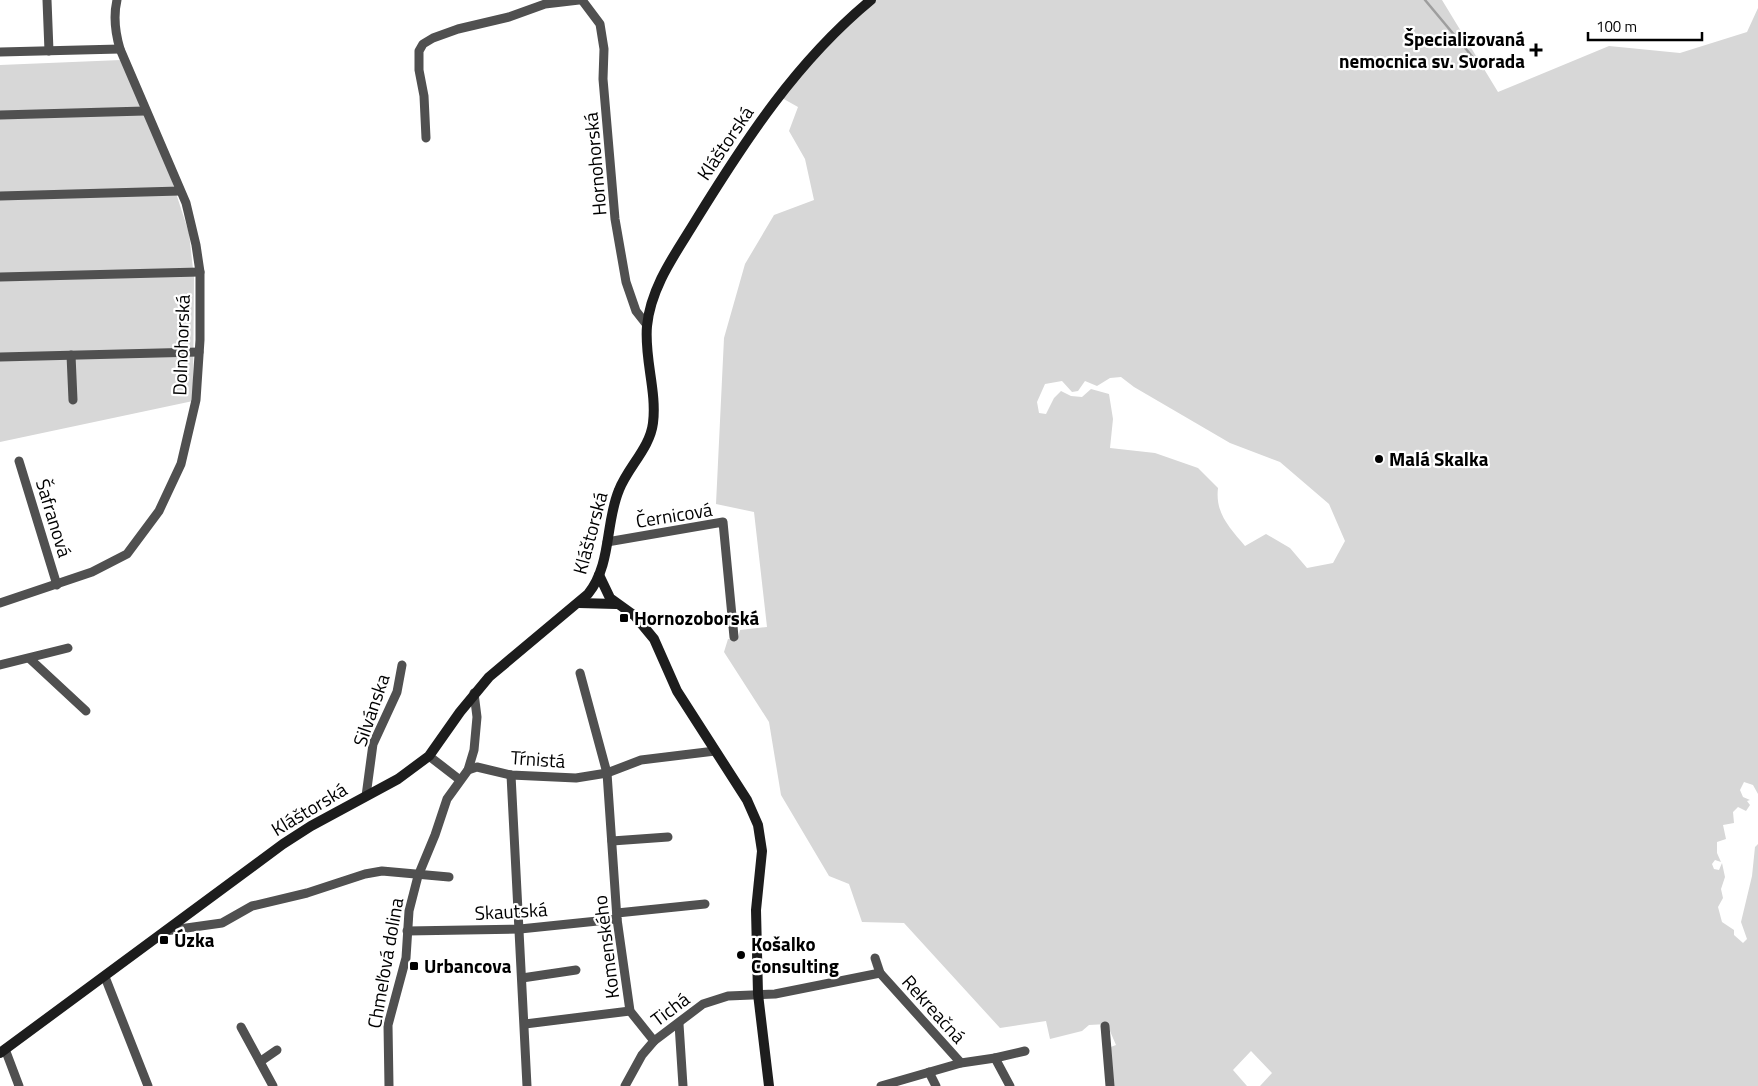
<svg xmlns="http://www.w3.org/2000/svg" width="1758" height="1086" font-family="'Titillium Web',sans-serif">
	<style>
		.green { fill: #d7d7d7; fill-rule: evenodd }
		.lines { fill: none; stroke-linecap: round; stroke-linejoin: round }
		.stream { stroke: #9e9e9e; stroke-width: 2.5 }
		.street { stroke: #505050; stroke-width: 9 }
		.secondary { stroke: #1d1d1d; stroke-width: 10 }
		.poi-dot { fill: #000; stroke: #fff; stroke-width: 2 }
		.labels { text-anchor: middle; stroke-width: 4.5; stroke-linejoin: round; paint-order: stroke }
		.poi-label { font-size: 19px; font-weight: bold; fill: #000; stroke: #fff; text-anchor: start }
		.street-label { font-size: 19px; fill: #000; stroke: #fff }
	</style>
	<rect width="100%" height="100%" fill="#fff"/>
	<g class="green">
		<path d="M875,0H1442L1498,92L1609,46L1680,53L1747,32L1758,8V794L1753,785L1744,782L1740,790L1743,797L1750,800L1747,801L1750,805L1746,811L1738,807L1733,812L1734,823L1723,825L1726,839L1717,842V853L1721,862L1715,860L1712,864L1714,869L1719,870L1722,863L1725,877L1721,889L1723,898L1718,907L1722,922L1734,930V935L1743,943L1747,939L1741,922L1752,876L1755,847L1758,844V1086H1260L1272,1073L1251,1051L1233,1070L1247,1086H1114L1108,1048L1116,1045L1107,1024L1089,1025L1082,1031L1050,1039L1046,1021L1000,1028L904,923L862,922L849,884L829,876L781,795L769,722L724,652L728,639L738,638L740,630L767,627L754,512L716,504L724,338L745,264L774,215L814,200L805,159L789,131L798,107L782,98L816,54ZM1121,377L1134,387L1230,443L1280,462L1329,504L1345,541L1333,563L1307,568L1290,548L1266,534L1245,546C1229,527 1215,513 1218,488L1198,468L1155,453L1110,448L1113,419L1109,394L1091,389L1082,397L1071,396L1061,391L1054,398L1046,414L1039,413L1037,402L1045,384L1062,381L1072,392L1078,391L1085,381L1097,386L1110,378Z"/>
		<path d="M121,60L170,175L189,233L194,278L193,401L0,442V65Z"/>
	</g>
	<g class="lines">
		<path class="stream" d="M1425,0L1481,67"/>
		<g class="street">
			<path d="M47,0L49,51"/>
			<path d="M582,0L600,24L604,49L603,79L615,219L626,282L636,311L647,325"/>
			<path d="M0,52L120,49"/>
			<path d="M0,115L145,111"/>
			<path d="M426,138L424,96L419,70V51L423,44L433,38L458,29L509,17L545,4L579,0"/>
			<path d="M0,196L180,191"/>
			<path d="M0,277L200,272"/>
			<path d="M71,355L73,400"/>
			<path d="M0,357L199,352"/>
			<path d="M19,461L57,585"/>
			<path d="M607,542L723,522L734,637"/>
			<path d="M0,603L92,572L127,554L159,511L181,464L196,400L200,340V272L196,245L186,203L120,49C115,32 113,17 117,0"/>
			<path d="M30,659L86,711"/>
			<path d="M0,665L68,648"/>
			<path d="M580,673L607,773L617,919L630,1011L654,1041"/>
			<path d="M429,756L460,780"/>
			<path d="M468,770L477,767L511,775L576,778L607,773L641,760L715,751"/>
			<path d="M511,775L527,1086"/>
			<path d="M366,796L373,744L397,692L402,665"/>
			<path d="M612,841L668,837"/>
			<path d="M617,913L705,904"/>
			<path d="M165,931L222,923L252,906L307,893L365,874L382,871L449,877"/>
			<path d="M407,931L520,929L617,919"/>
			<path d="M875,958L880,973"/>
			<path d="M105,977L148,1086"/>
			<path d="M522,978L576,970"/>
			<path d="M525,1024L630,1011"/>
			<path d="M679,1024L683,1086"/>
			<path d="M1105,1026L1110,1086"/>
			<path d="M241,1027L273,1086"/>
			<path d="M5,1049L19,1086"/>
			<path d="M995,1058L1025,1051"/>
			<path d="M261,1061L277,1050"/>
			<path d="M929,1072L936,1086"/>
			<path d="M389,1086L388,1025L406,958L409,911L418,876L435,835L447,799L468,770L474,750L477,717L474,693"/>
			<path d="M625,1086L642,1055L654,1041L703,1004L728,996L775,994L880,973L961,1063"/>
			<path d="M881,1086L961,1063L995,1058L1010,1086"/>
		</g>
		<g class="secondary">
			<path d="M599,575L610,598L635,616L654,639L677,691L747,800L758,825L762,851L756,910L758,994L769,1086"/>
			<path d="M579,603L616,604"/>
			<path d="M0,1053L283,844L311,826L398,779L429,756L460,712L489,677L588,594C612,564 605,523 619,490C628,467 650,448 653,423C657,391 644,358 647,326C651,286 676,253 696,220C746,139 797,61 871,0"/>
		</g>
	</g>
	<g class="poi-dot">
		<path d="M1533.5 42.5h5v5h5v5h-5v5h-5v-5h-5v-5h5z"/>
		<circle cx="1379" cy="459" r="5"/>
		<rect x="619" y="613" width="10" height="10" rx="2.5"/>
		<rect x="159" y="935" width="10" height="10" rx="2.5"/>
		<circle cx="741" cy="955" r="5"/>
		<rect x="409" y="961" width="10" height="10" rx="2.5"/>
	</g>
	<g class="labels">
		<g class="poi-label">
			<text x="1525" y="46" text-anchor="end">Špecializovaná<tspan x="1525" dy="22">nemocnica sv. Svorada</tspan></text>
			<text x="1389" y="466">Malá Skalka</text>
			<text x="634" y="625">Hornozoborská</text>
			<text x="174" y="947">Úzka</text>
			<text x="751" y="951">Košalko<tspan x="751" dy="22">Consulting</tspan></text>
			<text x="424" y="973">Urbancova</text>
		</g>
		<g class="street-label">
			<text transform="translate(725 143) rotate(-56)" y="7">Kláštorská</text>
			<text transform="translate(595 164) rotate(-95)" y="7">Hornohorská</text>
			<text transform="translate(181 345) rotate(-88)" y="7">Dolnohorská</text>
			<text transform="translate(674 515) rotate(-9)" y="7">Černicová</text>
			<text transform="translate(54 518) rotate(73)" y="7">Šafranová</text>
			<text transform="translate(590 533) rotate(-75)" y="7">Kláštorská</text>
			<text transform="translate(371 710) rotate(-71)" y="7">Silvánska</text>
			<text transform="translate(538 759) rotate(4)" y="7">Tŕnistá</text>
			<text transform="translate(309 809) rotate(-31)" y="7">Kláštorská</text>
			<text transform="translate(511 911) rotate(-3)" y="7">Skautská</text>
			<text transform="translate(606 947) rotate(-97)" y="7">Komenského</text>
			<text transform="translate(385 963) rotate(-80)" y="7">Chmeľová dolina</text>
			<text transform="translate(670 1009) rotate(-37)" y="7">Tichá</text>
			<text transform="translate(934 1009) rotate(48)" y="7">Rekreačná</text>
		</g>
	</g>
	<path d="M1588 32v8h114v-8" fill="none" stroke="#000000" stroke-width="2.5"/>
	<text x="1596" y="32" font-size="15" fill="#000000" stroke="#ffffff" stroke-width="4" paint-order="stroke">100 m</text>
</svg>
